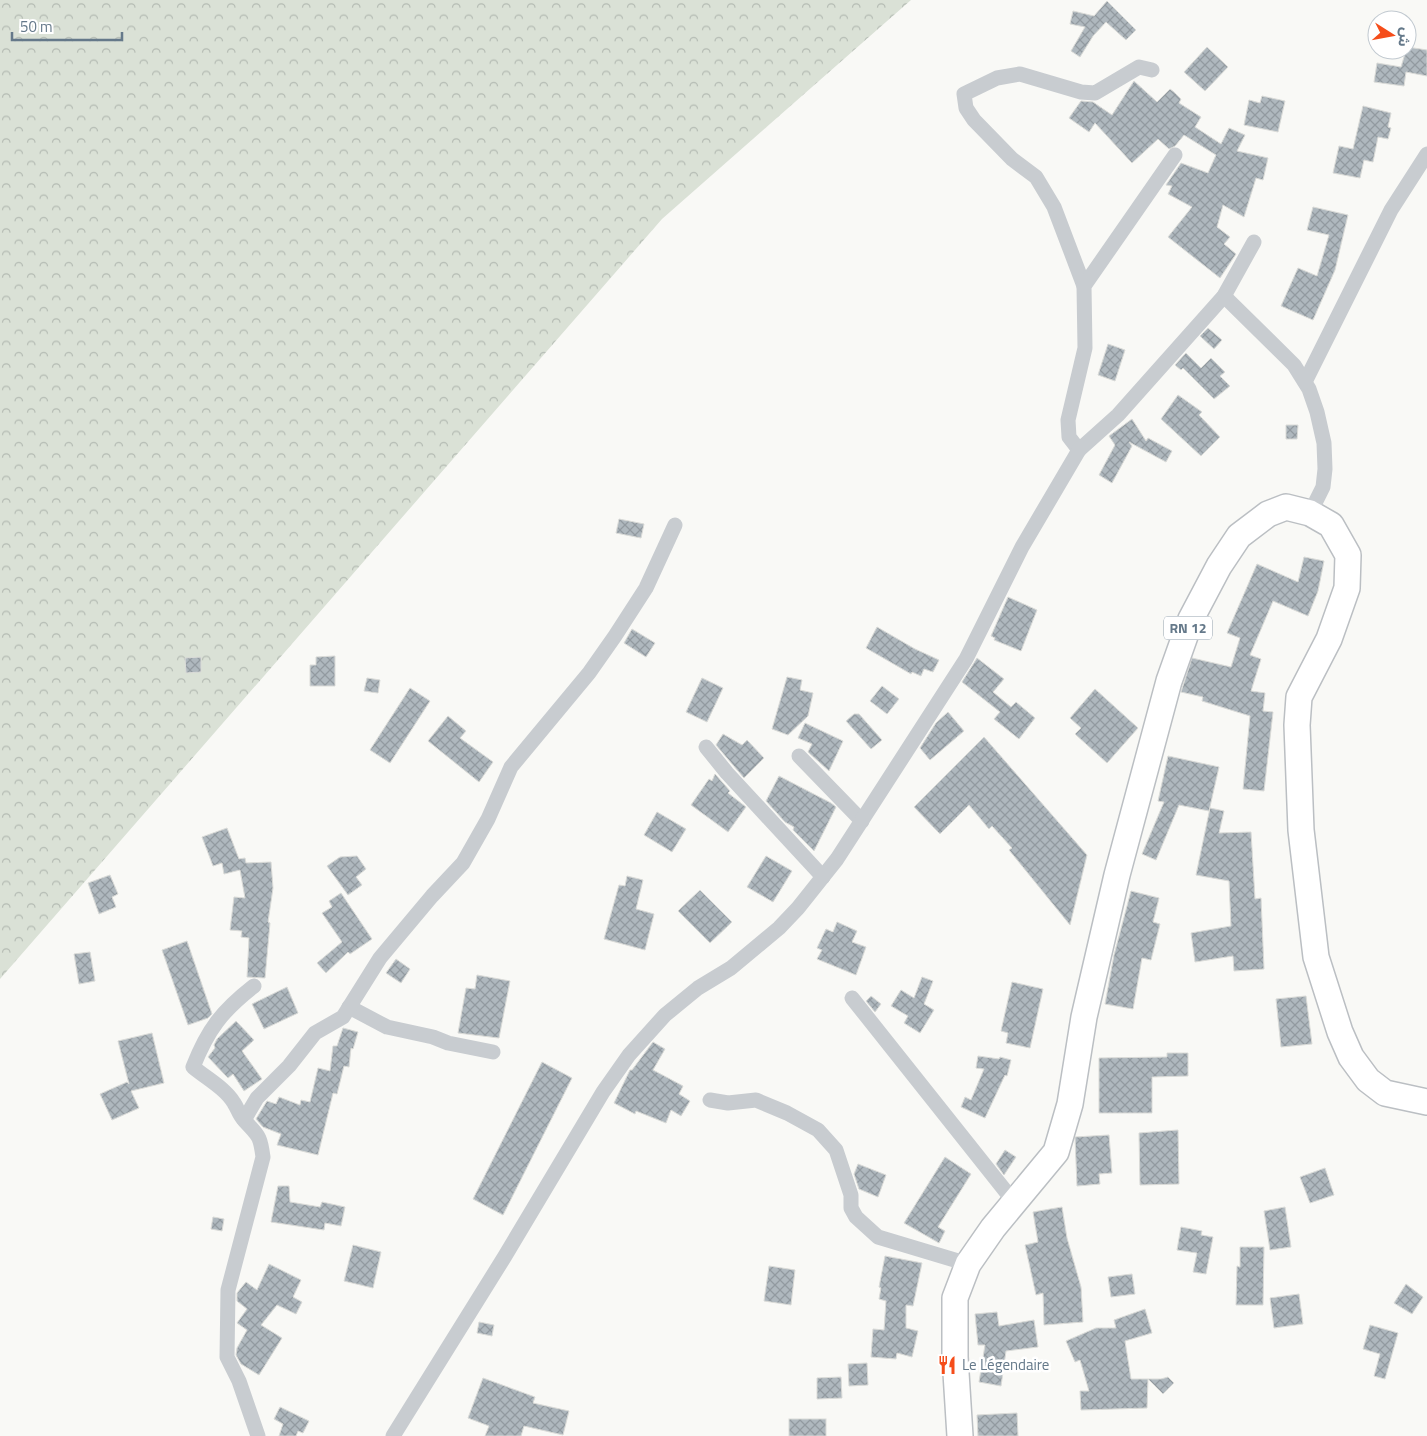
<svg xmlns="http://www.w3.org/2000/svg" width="1427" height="1436" font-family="'Titillium Web','Noto Sans Arabic',sans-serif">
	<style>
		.forest { fill: url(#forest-crowns) }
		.building { fill: url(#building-cross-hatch); stroke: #dadbd8 }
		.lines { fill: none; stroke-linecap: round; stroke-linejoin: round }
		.primary-casing { stroke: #bbbfc3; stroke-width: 28 }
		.minor { stroke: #c8ccd0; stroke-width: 15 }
		.primary { stroke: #fff; stroke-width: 25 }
		.labels { text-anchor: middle; stroke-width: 5; stroke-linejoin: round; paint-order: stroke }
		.shield { fill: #fff; stroke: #93a1ad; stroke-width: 1 }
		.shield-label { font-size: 14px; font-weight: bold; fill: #65798a }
		.poi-label { font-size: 15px; fill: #65798a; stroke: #fff; text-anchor: start }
	</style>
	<defs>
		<pattern id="forest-crowns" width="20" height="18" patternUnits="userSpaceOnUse" patternTransform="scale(1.25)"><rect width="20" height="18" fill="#dae1d6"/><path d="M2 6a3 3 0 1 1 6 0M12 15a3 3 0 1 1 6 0" fill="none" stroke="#b4bbb3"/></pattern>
		<pattern id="building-cross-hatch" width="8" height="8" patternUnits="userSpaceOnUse" patternTransform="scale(1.25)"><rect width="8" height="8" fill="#afb8be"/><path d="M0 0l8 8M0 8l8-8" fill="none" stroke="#929aa0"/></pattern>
	</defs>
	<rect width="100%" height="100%" fill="#f9f9f6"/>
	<path class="forest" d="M0,0H911L662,219L0,979Z"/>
	<g class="building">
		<path d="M1107,1L1136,30L1126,40L1106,22L1093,36L1080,57L1071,51L1085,27L1070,24L1073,11L1094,16Z"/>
		<path d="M1207,47L1228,67L1205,91L1184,72Z"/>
		<path d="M1407,47L1427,50V76L1406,72L1404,86L1374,82L1377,63L1401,67Z"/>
		<path d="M1134,81L1157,102L1170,89L1174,92L1181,99L1179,103L1201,117L1195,127L1221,144L1229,128L1245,135L1237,151L1268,158L1263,180L1256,178L1244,217L1223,205L1217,227L1230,237L1224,244L1236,254L1220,278L1168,237L1192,207L1168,194L1172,186L1166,185L1181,163L1208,173L1216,155L1184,135L1175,146L1169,149L1158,139L1132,163L1095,123L1089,132L1069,118L1081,101L1093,102L1112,115Z"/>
		<path d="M1262,96L1285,101L1278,132L1244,125L1249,100L1260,103Z"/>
		<path d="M1363,106L1391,113L1388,127L1391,128L1388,139L1378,137L1373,162L1364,160L1360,178L1333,173L1339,146L1353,149Z"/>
		<path d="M1313,207L1348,215L1335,270L1313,320L1281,306L1298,268L1317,276L1329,235L1307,230Z"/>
		<path d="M1208,328L1222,340L1214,349L1200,336Z"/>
		<path d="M1108,344L1125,350L1115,381L1098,375Z"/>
		<path d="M1186,353L1201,368L1211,358L1225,372L1220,376L1230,386L1214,399L1183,368L1181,370L1175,365Z"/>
		<path d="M1178,395L1202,412L1199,415L1220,437L1201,456L1161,419Z"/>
		<path d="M1132,419L1146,441L1148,438L1172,451L1166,462L1129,442L1132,446L1112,483L1099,475L1115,445L1109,436Z"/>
		<path d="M1286,425H1298L1297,439H1286Z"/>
		<path d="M619,519L644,524L641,538L616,533Z"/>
		<path d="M1304,557L1324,561L1318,591L1308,616L1273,601L1250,655L1261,659L1251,691L1265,693L1263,711L1273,712L1264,791L1243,789L1250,716L1202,701L1203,697L1181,692L1192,658L1231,667L1240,638L1227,633L1257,564L1298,582Z"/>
		<path d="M1008,597L1037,610L1021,651L994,640L995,638L991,636Z"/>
		<path d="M877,627L915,649L939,660L933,672L924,669L921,676L912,672L911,674L866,648Z"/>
		<path d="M632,629L655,643L646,657L624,643Z"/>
		<path d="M335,656V686H310V665H316V657Z"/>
		<path d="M201,657V672L186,673L185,658Z"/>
		<path d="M977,658L1004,679L993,692L1011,707L1016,702L1035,718L1019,739L994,719L1000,712L962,682Z"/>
		<path d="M787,677L802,680L800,690L813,693L808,716L788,735L772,729Z"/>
		<path d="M367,678L380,680L378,693L364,691Z"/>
		<path d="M702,678L723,688L707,722L686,712Z"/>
		<path d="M882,686L899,699L887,714L870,701Z"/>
		<path d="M410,688L430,701L390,763L370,750Z"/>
		<path d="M1095,689L1138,728L1107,763L1075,734L1081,728L1070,718Z"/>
		<path d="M948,712L964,731L930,760L920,748L936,723Z"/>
		<path d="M854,714H859L882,740L871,749L846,721Z"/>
		<path d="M448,716L466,731L460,738L493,762L479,782L428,741Z"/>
		<path d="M805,723L843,741L829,771L808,752L812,744L798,738Z"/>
		<path d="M723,734L742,745L747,740L764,758L744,778L716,745Z"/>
		<path d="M984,737L1087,855L1070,925L1009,850L1012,848L992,826L989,829L969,805L940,834L914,807Z"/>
		<path d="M1168,756L1219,767L1209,811L1179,805L1156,860L1142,854L1164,802L1158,801Z"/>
		<path d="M715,774L730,791L728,793L746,807L728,832L691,805L709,779L712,781Z"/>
		<path d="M779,776L831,803L836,807L814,851L793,830L794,827L785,822L766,801Z"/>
		<path d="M1210,808L1224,811L1219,833L1251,832L1255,899L1261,898L1264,969L1234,971L1233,956L1195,962L1191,933L1231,926L1229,881L1196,875Z"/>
		<path d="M657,812L686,829L672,852L644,835Z"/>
		<path d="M227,828L239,859L245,858L246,863L271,862L273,888L268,922L270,923L265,978L247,977L249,938L241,937L242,931L230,930L234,897L245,898L240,870L224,874L222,863L213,866L202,837Z"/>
		<path d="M357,856L366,869L356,877L362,885L348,895L327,866L340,857Z"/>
		<path d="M766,856L792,871L773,902L747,887Z"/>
		<path d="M110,875L118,894L112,897L116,907L99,914L88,883Z"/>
		<path d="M627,876L643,880L636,909L654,914L645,950L604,939L619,885L625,886Z"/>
		<path d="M700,890L732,922L710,943L678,911Z"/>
		<path d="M1131,891L1159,898L1153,922L1160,924L1151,960L1142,958L1133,1009L1105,1004L1114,955Z"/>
		<path d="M341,893L372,939L350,954L348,952L326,973L317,963L342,942L322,913L332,907L329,901Z"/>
		<path d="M837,922L857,931L852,942L866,947L856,975L817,959L822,950L817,948L826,929L833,932Z"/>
		<path d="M187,941L212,1014L208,1018L188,1025L162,950Z"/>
		<path d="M90,952L95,981L79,984L74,954Z"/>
		<path d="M396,959L410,969L401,983L386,973Z"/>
		<path d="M477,975L510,981L499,1038L458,1033L466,988L475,989Z"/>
		<path d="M922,977L933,981L924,1004L934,1010L920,1033L904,1023L908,1016L891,1006L901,990L914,998Z"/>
		<path d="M1012,982L1043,989L1030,1048L1006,1043L1008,1033L1001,1031Z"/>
		<path d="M287,987L298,1013L264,1029L252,1004Z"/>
		<path d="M871,996L881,1004L875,1012L866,1001Z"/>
		<path d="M1306,996L1312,1044L1281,1047L1276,999Z"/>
		<path d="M236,1021L254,1040L242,1051L262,1079L244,1091L233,1074L228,1078L208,1057L215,1048L214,1045L217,1039Z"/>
		<path d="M343,1028L358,1032L353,1049L351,1048L349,1067L344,1066L337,1094L333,1093L318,1155L277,1145L281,1134L263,1127L256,1119L267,1101L276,1104L279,1097L300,1105L301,1100L310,1102L318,1068L330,1071L333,1046H337Z"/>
		<path d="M152,1033L164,1083L131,1091L139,1108L112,1120L100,1094L127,1082L129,1084L118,1041Z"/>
		<path d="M653,1042L665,1049L653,1070L683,1086L679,1094L690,1101L681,1116L671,1110L666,1123L636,1111L635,1114L614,1103L630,1070H632Z"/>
		<path d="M1167,1053H1188V1076L1152,1077V1113H1099V1058L1167,1057Z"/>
		<path d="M978,1056L999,1059L1000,1057L1011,1060L1007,1076L1005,1075L985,1118L961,1107L965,1097L971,1100L984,1069L976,1068Z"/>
		<path d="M542,1062L572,1078L503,1215L473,1199Z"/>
		<path d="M1178,1130L1179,1184L1140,1185L1139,1133Z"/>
		<path d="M1109,1135L1112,1173L1099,1174L1100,1184L1077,1186L1075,1137Z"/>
		<path d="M1005,1150L1016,1157L1004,1175L996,1164Z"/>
		<path d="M945,1157L971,1174L938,1227L945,1231L939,1243L904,1223Z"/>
		<path d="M858,1164L886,1175L878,1197L859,1189L854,1174Z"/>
		<path d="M1325,1168L1334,1195L1310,1203L1300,1177Z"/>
		<path d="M278,1186H289L290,1202L320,1207L322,1202L345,1207L341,1226L325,1223L324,1230L271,1222Z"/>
		<path d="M1062,1207L1067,1238L1081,1287L1083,1322L1044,1325L1043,1293L1036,1295L1025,1245L1038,1242L1033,1212Z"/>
		<path d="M1285,1207L1291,1247L1270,1250L1264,1211Z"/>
		<path d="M213,1217L224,1219L222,1231L211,1229Z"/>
		<path d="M1181,1227L1202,1231L1201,1235L1213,1237L1206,1274L1193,1272L1197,1253L1177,1250Z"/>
		<path d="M353,1245L381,1252L373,1288L344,1281Z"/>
		<path d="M1240,1247H1264L1263,1305H1236L1237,1266L1240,1267Z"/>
		<path d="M885,1256L922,1263L913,1306L906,1305V1328L918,1331L912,1357L897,1353L896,1359L871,1357L873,1329L884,1330L886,1301L879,1299L881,1288L879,1287Z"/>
		<path d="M269,1264L301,1280L293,1297L302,1302L296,1314L277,1305L261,1325L282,1338L259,1375L241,1364L236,1355L237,1348L247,1330L237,1323L247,1309L237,1301V1293L246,1282L257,1290Z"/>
		<path d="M769,1266L795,1270L791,1305L764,1301Z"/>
		<path d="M1132,1274L1135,1294L1111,1297L1108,1277Z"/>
		<path d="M1406,1284L1423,1297L1412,1314L1394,1303Z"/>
		<path d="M1299,1294L1303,1324L1274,1328L1270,1298Z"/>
		<path d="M1145,1309L1152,1333L1125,1341L1131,1379H1161L1168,1377L1174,1383L1163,1394L1148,1379L1147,1408L1081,1410L1080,1391H1089L1080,1360L1075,1362L1066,1341L1096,1328H1116L1114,1320Z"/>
		<path d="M997,1312L999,1326L1034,1320L1038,1347L1006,1351L1001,1386L979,1382L985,1345H978L975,1314Z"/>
		<path d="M479,1322L494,1325L492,1336L477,1333Z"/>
		<path d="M1370,1325L1398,1333L1385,1379L1374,1376L1380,1354L1363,1349Z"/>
		<path d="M867,1363L868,1385L849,1386L848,1364Z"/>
		<path d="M841,1377L842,1398L817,1399V1378Z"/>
		<path d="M483,1378L535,1397L533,1403L569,1411L563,1435L524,1426L521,1436H485L489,1426L468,1418Z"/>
		<path d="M280,1407L309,1421L303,1433L298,1431L296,1436H279L283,1424L274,1419Z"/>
		<path d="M1017,1413L1018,1436H978L977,1415Z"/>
		<rect x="789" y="1419" width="37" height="17"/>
	</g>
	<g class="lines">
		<g class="primary-casing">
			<path id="primary" d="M960,1436L955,1357V1298L968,1264L993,1228L1056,1152L1070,1104L1084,1017L1117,875L1169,681L1191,619L1219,566L1239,536L1268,514L1286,507L1310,513L1331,525L1348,555L1347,588L1329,639L1299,697L1297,725L1301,830L1316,957L1340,1032L1351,1057L1368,1080L1385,1093L1427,1102"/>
		</g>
		<g class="minor">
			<path d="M1084,286L1054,207L1036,177L1012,159L974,120L966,108L964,94L997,78L1020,74L1081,92L1095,93L1139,67L1152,70"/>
			<path d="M1224,296L1294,365L1309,389L1317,412L1324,443L1325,469L1323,487L1310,513"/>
			<path d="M1305,382L1391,210L1427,154"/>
			<path d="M1079,450L1069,437L1068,420L1085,348L1084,286L1175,155"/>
			<path d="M706,747L727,773L823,877"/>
			<path d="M799,756L862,821"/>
			<path d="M254,986C222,1011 208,1029 193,1067C206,1078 225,1088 234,1103C238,1109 239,1115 244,1120C258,1136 260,1134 263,1157L228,1290L227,1357L239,1381L258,1436"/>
			<path d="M852,998L1015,1203"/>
			<path d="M349,1007L387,1027L433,1037L448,1043L493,1052"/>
			<path d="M710,1100L728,1103L756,1100L787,1113L818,1130L836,1150L851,1195V1208L856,1217L878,1237L968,1264"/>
			<path d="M244,1120L257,1098L289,1066L315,1033L343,1017L380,958L432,896L463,863L488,819L511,767L589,673L615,636L646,588L675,525"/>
			<path d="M393,1436L505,1256L603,1092L629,1055L665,1015L698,988L731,968L779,928L798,908L837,859L966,659L1022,547L1079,450L1118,415L1224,296L1254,242"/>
		</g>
		<use href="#primary" class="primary"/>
	</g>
	<defs>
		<g id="restaurant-bare" transform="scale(1.5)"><path d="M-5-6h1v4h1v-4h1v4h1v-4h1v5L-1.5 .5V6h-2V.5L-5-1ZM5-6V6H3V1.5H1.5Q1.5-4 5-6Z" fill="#f54d1a" stroke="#fff" stroke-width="2.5" paint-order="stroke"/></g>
	</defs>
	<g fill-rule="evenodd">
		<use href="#restaurant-bare" x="947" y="1365"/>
	</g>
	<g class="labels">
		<rect class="shield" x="1164" y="616.5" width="48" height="23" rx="4"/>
		<g class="shield-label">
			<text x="1188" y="633">RN 12</text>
		</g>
		<g class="poi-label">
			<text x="962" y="1370">Le Légendaire</text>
		</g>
	</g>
	<g transform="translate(1392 35) rotate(101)"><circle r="24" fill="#ffffff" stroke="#c1c9d0"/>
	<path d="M0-4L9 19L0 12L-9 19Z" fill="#f54d1a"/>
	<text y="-8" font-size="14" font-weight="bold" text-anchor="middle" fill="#65798a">ش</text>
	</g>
	<path d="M12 32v8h110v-8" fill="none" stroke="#65798a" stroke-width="2.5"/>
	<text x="20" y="32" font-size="15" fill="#65798a" stroke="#ffffff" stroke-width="4" paint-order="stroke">50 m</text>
</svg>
